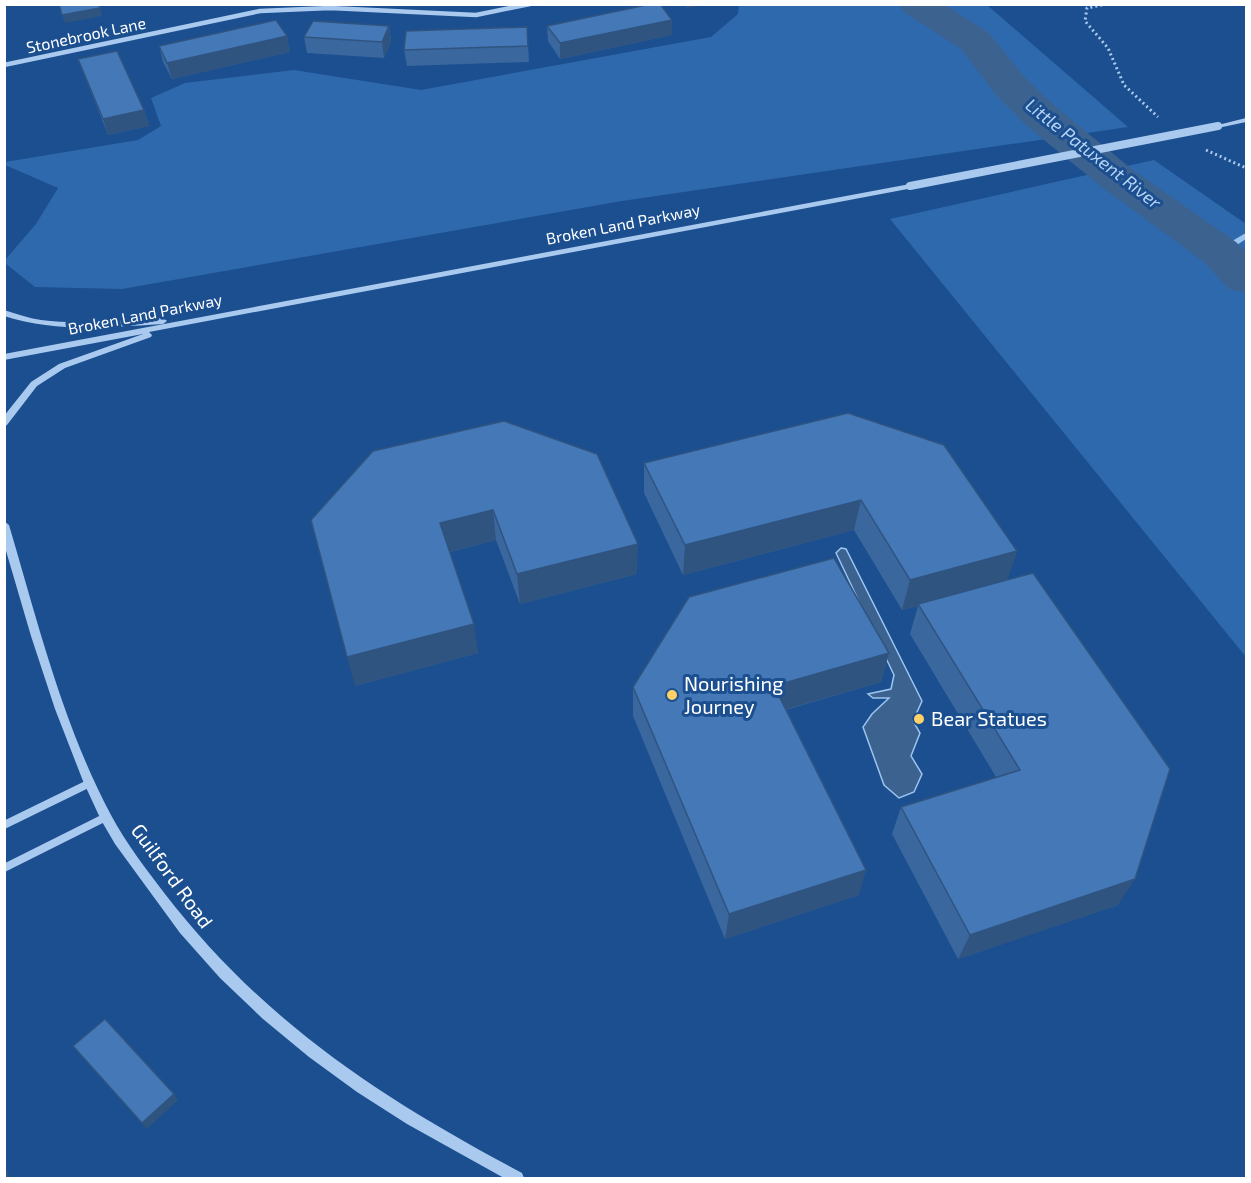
<svg xmlns="http://www.w3.org/2000/svg" width="1251" height="1183" font-family="'Exo 2',sans-serif">
	<style>
		.green { fill: #2e69ad }
		.water { fill: #3c6290; stroke: #9cc4f0; stroke-width: 1.5 }
		.lines { fill: none; stroke-linecap: round; stroke-linejoin: round }
		.stream { fill: #9cc4f0; fill-rule: evenodd }
		.river { fill: #3c6290; fill-rule: evenodd }
		.path { stroke: #a9c9ee; stroke-width: 3; stroke-dasharray: 2 3; stroke-linecap: butt }
		.minor-far1 { stroke: #a9c9ee; stroke-width: 4.5 }
		.minor { stroke: #a9c9ee; stroke-width: 8 }
		.tertiary { fill: #a9c9ee; fill-rule: evenodd }
		.tertiary-bridge { stroke: #a9c9ee; stroke-width: 8 }
		.wall { fill: #3a679d }
		.shaded-wall { fill: #305480 }
		.building { fill: #4478b7; stroke: #305480; stroke-width: 1.5 }
		.poi-dot { fill: #ffd166; stroke: #1b4f8f; stroke-width: 2 }
		.labels { text-anchor: middle; stroke-width: 6; stroke-linejoin: round; paint-order: stroke }
		.far-street-label { font-size: 16px; fill: #fff; stroke: #1b4f8f }
		.far-water-label { font-size: 18px; font-style: italic; fill: #b5d3f5; stroke: #1b4f8f }
		.poi-label { font-size: 20px; fill: #fff; stroke: #1b4f8f; text-anchor: start }
		.street-label { font-size: 20px; fill: #fff; stroke: #1b4f8f }
	</style>
	<rect width="100%" height="100%" fill="#1b4f8f"/>
	<g class="green">
		<path d="M739,4L987,5L1128,127L622,201L122,289L35,287L5,263V260L36,224L58,188L5,165V162L138,140L161,126L151,98L185,83L294,70L421,90L711,37L738,14Z"/>
		<path d="M1154,160L1246,224V657L890,219Z"/>
	</g>
	<path class="water" d="M841,548L846,549L922,701L913,721L920,733L911,756L922,774L914,792L899,798L884,785L863,727L872,714L889,698H873L868,694L891,689L894,675L836,553Z"/>
	<g class="lines">
		<path class="stream" d="M1244,234H1246V239L1223,254H1217V250Z"/>
		<path class="river" d="M899,4H944L989,33L1025,78L1057,108L1133,170L1236,242L1246,252V293L1229,289L1204,262L1103,188L1027,126L997,96L961,49L904,12Z"/>
		<g class="path">
			<path d="M1107,4L1087,8L1085,21L1108,48L1124,85L1158,117"/>
			<path d="M1206,150L1246,168"/>
		</g>
		<path class="minor-far1" d="M4,65L260,11L330,8L476,15L530,4"/>
		<g class="minor">
			<path d="M4,825L90,783"/>
			<path d="M4,868L106,817"/>
		</g>
		<g class="tertiary">
			<path d="M1246,118V122L1218,128L1214,126Z"/>
			<path d="M910,184L914,186L913,188L149,332L152,335L151,337L65,368L37,386L7,425L4,426V416L31,382L59,364L143,334L4,360V354Z"/>
			<path d="M4,310C17,314 28,318 41,320C81,325 123,320 163,318L167,321L163,324C110,327 56,333 4,316Z"/>
			<path d="M4,521L9,525C38,623 63,725 111,815C126,843 146,869 165,894C264,1022 381,1098 522,1173L524,1178H504L407,1124L357,1092L309,1057L263,1019L220,978L180,933L115,844L101,820L83,781L55,709L31,636L4,544Z"/>
		</g>
		<path class="tertiary-bridge" d="M910,186L1218,126"/>
	</g>
	<g class="wall">
		<path d="M389,26L391,41L384,58L307,53L304,37Z"/>
		<path d="M547,26L672,35L560,59L548,41Z"/>
		<path d="M527,27L529,62L407,66L404,50Z"/>
		<path d="M287,36L290,52L172,79L163,62L159,46Z"/>
		<path d="M78,59L144,110L149,126L108,135Z"/>
		<path d="M848,413L1017,551L1007,579L1118,905L958,959L892,834L901,807L996,777L910,634L918,606L902,610L854,530L683,575L644,493V463Z"/>
		<path d="M373,451L637,574L520,604L496,540L450,552L478,653L355,686Z"/>
		<path d="M889,653L881,682L786,710L859,895L725,939L633,716V687Z"/>
	</g>
	<g class="shaded-wall">
		<path d="M99,4L102,16L65,23L62,15Z"/>
		<path d="M687,4H710L686,8Z"/>
		<path d="M672,20V35L560,59V43Z"/>
		<path d="M389,26L391,41L384,58L382,42Z"/>
		<path d="M287,36L290,52L172,79L167,63Z"/>
		<path d="M144,110L149,126L108,135L103,119Z"/>
		<path d="M861,500L854,530L683,575L685,545Z"/>
		<path d="M493,510L496,540L445,553L440,523Z"/>
		<path d="M638,544L637,574L520,604L517,574Z"/>
		<path d="M1017,551L1007,581L918,604V606L902,610L910,580Z"/>
		<path d="M474,624L478,653L355,686L347,657Z"/>
		<path d="M889,653L881,682L770,714L774,686Z"/>
		<path d="M866,870L859,895L725,939L729,914Z"/>
		<path d="M1135,879L1118,905L958,959L970,935Z"/>
		<path d="M174,1094L178,1100L147,1129L142,1123Z"/>
		<path d="M4,1169L8,1171V1179H4Z"/>
	</g>
	<g class="building">
		<path d="M59,4H99L100,8L62,15Z"/>
		<path d="M651,4H660L672,20L560,43L547,26Z"/>
		<path d="M276,20L287,36L167,63L159,46Z"/>
		<path d="M313,21L389,26L382,42L304,37Z"/>
		<path d="M527,27L528,46L404,50L406,31Z"/>
		<path d="M117,51L144,110L103,119L78,59Z"/>
		<path d="M848,413L944,445L1017,551L910,580L861,500L685,545L644,463Z"/>
		<path d="M504,421L597,454L638,544L517,574L493,510L440,523L474,624L347,657L311,520L373,451Z"/>
		<path d="M834,558L889,653L774,686L866,870L729,914L633,687L689,597Z"/>
		<path d="M1033,573L1170,769L1135,879L970,935L901,807L1020,770L918,604Z"/>
		<path d="M105,1019L174,1094L142,1123L73,1046Z"/>
	</g>
	<g class="poi-dot">
		<circle cx="672" cy="695" r="6"/>
		<circle cx="919" cy="719" r="6"/>
	</g>
	<g class="labels">
		<g class="far-street-label">
			<text transform="translate(86 35) rotate(-12)" y="6">Stonebrook Lane</text>
			<text transform="translate(623 224) rotate(-11)" y="6">Broken Land Parkway</text>
			<text transform="translate(145 314) rotate(-11)" y="6">Broken Land Parkway</text>
		</g>
		<g class="far-water-label">
			<text transform="translate(1093 154) rotate(38)" y="6">Little Patuxent River</text>
		</g>
		<g class="poi-label">
			<text x="684" y="691">Nourishing<tspan x="684" dy="23">Journey</tspan></text>
			<text x="931" y="726">Bear Statues</text>
		</g>
		<g class="street-label">
			<text transform="translate(172 876) rotate(54)" y="7">Guilford Road</text>
		</g>
	</g>
	<rect width="1251" height="1183" fill="none" stroke="#ffffff" stroke-width="12"/>
</svg>
